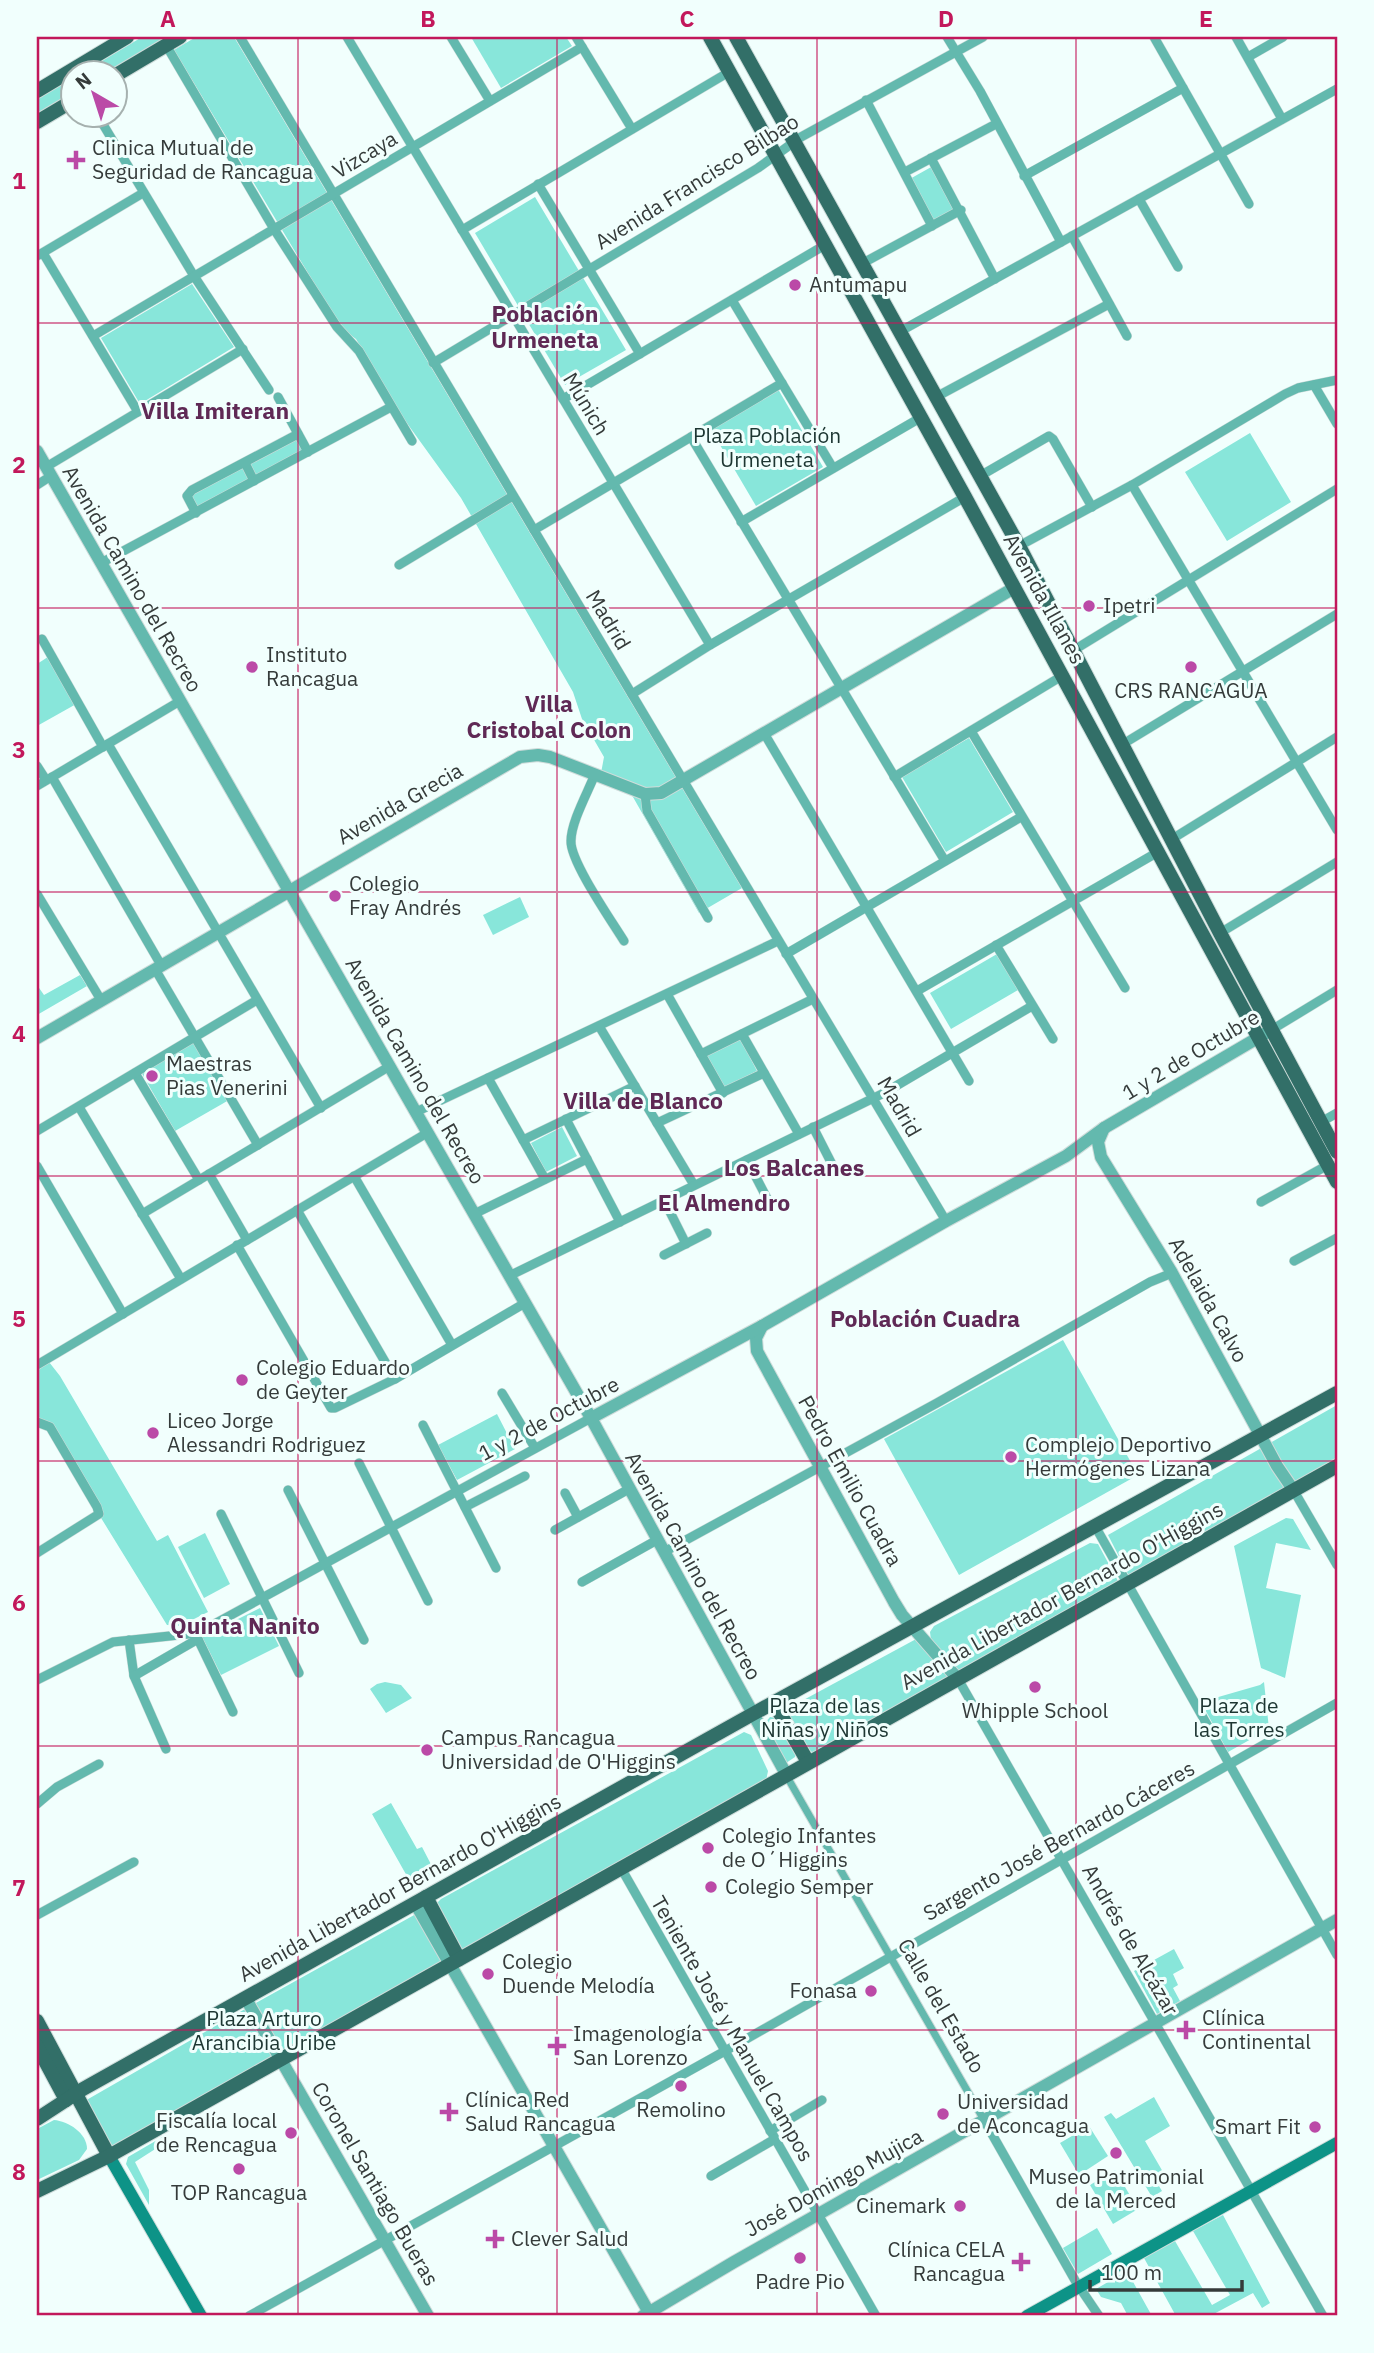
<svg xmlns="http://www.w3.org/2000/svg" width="1374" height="2353" font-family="'IBM Plex Sans',sans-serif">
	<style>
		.green { fill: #88e6da }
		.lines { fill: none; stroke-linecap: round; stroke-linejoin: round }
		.pedestrian-casing { stroke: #cfdcda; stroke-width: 9 }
		.minor-casing { stroke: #cfdcda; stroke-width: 10 }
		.tertiary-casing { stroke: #cfdcda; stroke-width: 14 }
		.secondary-casing { stroke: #cfdcda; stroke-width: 14 }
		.primary-casing { stroke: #cfdcda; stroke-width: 16 }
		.pedestrian { stroke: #63b9ae; stroke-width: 7 }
		.minor { stroke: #63b9ae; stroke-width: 9 }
		.tertiary { stroke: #63b9ae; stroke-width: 12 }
		.secondary { stroke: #0d9387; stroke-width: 12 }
		.primary { stroke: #326f68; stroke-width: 14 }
		.grid { fill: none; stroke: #c2185b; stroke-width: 2; stroke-opacity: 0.55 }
		.poi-dot { fill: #bb4aa7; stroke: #f1fffd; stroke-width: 2.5 }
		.labels { text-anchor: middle; stroke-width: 6; stroke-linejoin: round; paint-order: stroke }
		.poi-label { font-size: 21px; fill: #353b3a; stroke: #f1fffd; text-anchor: start }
		.street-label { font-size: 21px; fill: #353b3a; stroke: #f1fffd }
		.park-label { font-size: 21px; fill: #1d3632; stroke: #f1fffd }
		.neighbourhood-label { font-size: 23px; font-weight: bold; fill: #5f2955; stroke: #f1fffd }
		.neatline { fill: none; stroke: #c2185b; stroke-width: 2.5 }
		.grid-label { font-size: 23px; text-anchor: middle; font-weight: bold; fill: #c2185b }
	</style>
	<rect width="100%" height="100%" fill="#f1fffd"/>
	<g class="green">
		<path d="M142,37H171L109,73L80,74Z"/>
		<path d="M196,37H234L742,888L699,913L625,783L601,773L604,757L582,719L573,692L461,498L396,408L356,339L341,328L174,50Z"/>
		<path d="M471,37H566L572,46L501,88Z"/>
		<path d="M73,78V95L37,117V99Z"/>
		<path d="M933,166L960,215L935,228L908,180Z"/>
		<path d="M535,197L626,350L565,385L475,233Z"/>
		<path d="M192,284L234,347L140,404L101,338Z"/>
		<path d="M778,389L823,467L756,506L710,428Z"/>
		<path d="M1250,433L1291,502L1227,541L1185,472Z"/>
		<path d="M298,434L308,452L196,513L187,494Z"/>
		<path d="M51,655L78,703L37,726V664Z"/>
		<path d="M969,738L1013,812L946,852L902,777Z"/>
		<path d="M520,897L529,917L493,935L483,915Z"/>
		<path d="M997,954L1018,990L951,1029L930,993Z"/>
		<path d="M80,975L87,986L37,1015V985L44,995Z"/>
		<path d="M740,1037L757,1071L723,1088L706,1055Z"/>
		<path d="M195,1041L229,1100L175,1131L141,1072Z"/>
		<path d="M562,1127L577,1156L546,1172L531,1143Z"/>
		<path d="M1063,1340L1138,1475L959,1575L884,1439Z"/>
		<path d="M49,1362L60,1376L157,1541L168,1535L208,1612L180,1626L167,1625L37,1414V1371Z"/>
		<path d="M1337,1405V1461L1130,1578L1108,1535Z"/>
		<path d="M497,1414L515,1449L457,1480L438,1445Z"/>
		<path d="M1286,1518L1293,1519L1311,1550L1276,1543L1266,1588L1301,1595L1285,1678L1261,1668L1234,1546Z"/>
		<path d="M205,1533L230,1584L204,1598L178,1547Z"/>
		<path d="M1090,1543L1098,1544L1118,1581L963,1670H957L931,1640L930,1632L934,1626Z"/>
		<path d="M260,1608L279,1646L221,1675L202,1637Z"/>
		<path d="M918,1638L951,1679L815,1754L806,1748L785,1710Z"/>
		<path d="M385,1682L401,1685L412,1698L386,1713L370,1689L377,1684Z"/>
		<path d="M1264,1682L1269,1729L1228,1752L1201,1702L1260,1685Z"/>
		<path d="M770,1717L776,1718L795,1751V1757L786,1763L764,1724Z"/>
		<path d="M744,1732L751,1735L768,1771L766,1781L459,1952L436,1904L441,1899Z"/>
		<path d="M391,1803L417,1849L422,1847L435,1872L412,1885L372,1814Z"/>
		<path d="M416,1914L443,1962L112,2149L105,2133L83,2102L245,2009Z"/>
		<path d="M1174,1949L1184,1968L1173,1974L1178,1985L1173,1988L1180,2001L1157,2014L1134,1971Z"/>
		<path d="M1154,2097L1170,2126L1145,2141L1163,2172L1154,2178L1162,2191L1152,2197L1104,2117L1111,2113L1116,2119Z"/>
		<path d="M54,2120C68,2121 87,2133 87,2149L79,2160L37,2180V2129Z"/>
		<path d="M1089,2126L1108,2156L1079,2175L1060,2143Z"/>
		<path d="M164,2136L163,2144L135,2162L149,2190V2205L126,2164L128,2157Z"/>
		<path d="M1115,2170L1138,2209L1113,2224L1090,2185Z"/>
		<path d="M1223,2215L1270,2303L1262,2308L1253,2293L1210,2316H1176L1144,2258L1175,2241L1212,2305L1230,2295L1193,2231Z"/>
		<path d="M1097,2228L1112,2254L1078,2274L1063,2248Z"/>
		<path d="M1127,2271L1152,2316H1128L1121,2303L1101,2297L1096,2289Z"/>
	</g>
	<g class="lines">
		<g class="pedestrian-casing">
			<path id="pedestrian" d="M786,1775L984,2120"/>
		</g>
		<g class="minor-casing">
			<g id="minor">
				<path d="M240,37L946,1221"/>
				<path d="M347,37L710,645"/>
				<path d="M451,37L490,101"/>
				<path d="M576,37L632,129"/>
				<path d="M947,37L980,91L1061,242"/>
				<path d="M1154,37L1249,204"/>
				<path d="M1236,37L1282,119"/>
				<path d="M166,45L274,229L337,327L359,351L412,441"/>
				<path d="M1248,57L1283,37"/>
				<path d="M866,100L932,226"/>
				<path d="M98,116L194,276L269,390"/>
				<path d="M931,158L995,279"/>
				<path d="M905,172L996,124"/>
				<path d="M1024,176L1183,88"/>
				<path d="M538,184L640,354"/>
				<path d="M1139,199L1178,267"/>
				<path d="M462,230L729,72"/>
				<path d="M1072,236L1127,336"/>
				<path d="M43,253L138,412"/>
				<path d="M37,256L143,193"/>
				<path d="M863,263L961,210"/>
				<path d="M732,300L833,468"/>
				<path d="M899,332L1337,89"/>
				<path d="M93,336L582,47"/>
				<path d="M433,363L758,168L801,137L983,37"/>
				<path d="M1314,385L1337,424"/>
				<path d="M278,397L308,452"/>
				<path d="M936,397L1109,304"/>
				<path d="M563,399L825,245"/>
				<path d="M691,437L945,861"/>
				<path d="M245,463L254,481"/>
				<path d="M46,467L243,349"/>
				<path d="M980,476L1049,436L1053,439L1092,507"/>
				<path d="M37,485L51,476"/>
				<path d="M1132,485L1337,830"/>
				<path d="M196,513L187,496L192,490L298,434"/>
				<path d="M741,522L920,418"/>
				<path d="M534,530L782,383"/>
				<path d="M1019,546L1132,485L1285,394L1298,388L1337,380"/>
				<path d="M101,563L391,407"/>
				<path d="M399,565L513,496"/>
				<path d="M42,639L103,747"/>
				<path d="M1074,650L1337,489"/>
				<path d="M632,694L710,645L965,497"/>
				<path d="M971,731L1125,988"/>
				<path d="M764,733L969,1081"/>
				<path d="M108,744L321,1108"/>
				<path d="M1123,744L1337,614"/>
				<path d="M37,766L46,780"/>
				<path d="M595,774C588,792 571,822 571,841C570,861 611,920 624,941"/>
				<path d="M52,777L161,965"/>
				<path d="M894,777L1062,676"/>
				<path d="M37,786L180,701"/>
				<path d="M645,794L647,811L708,918"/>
				<path d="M1172,839L1337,737"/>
				<path d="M37,894L101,1000"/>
				<path d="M1220,933L1337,862"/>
				<path d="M996,945L1053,1039"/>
				<path d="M786,954L1021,817"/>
				<path d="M155,969L258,1145"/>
				<path d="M917,991L1158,852"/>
				<path d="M667,994L723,1093"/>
				<path d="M599,1026L694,1185"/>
				<path d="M1273,1029L1337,990"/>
				<path d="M742,1034L799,1134"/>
				<path d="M701,1054L813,999"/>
				<path d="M135,1073L199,1180"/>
				<path d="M488,1078L545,1179"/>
				<path d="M79,1107L181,1279"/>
				<path d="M416,1112L778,941"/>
				<path d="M566,1119L620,1222"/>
				<path d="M1321,1122L1337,1113"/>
				<path d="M657,1123L764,1073"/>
				<path d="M813,1127L837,1174"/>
				<path d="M37,1131L257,1000"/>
				<path d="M523,1140L635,1086"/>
				<path d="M747,1160L771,1206"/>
				<path d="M37,1166L123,1314"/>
				<path d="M209,1174L247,1240"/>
				<path d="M354,1176L452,1345"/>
				<path d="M664,1200L686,1244"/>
				<path d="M1261,1202L1328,1165"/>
				<path d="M297,1210L395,1379"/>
				<path d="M142,1214L390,1066"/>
				<path d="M474,1214L587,1159"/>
				<path d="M237,1245L331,1408H335L395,1379L525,1303"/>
				<path d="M664,1255L707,1233"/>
				<path d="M1294,1261L1337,1238"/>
				<path d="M509,1276L884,1093L1032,1006"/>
				<path d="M37,1365L427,1133"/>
				<path d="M502,1393L535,1448"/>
				<path d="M37,1422L50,1427L97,1507L99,1514L37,1553"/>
				<path d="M423,1425L496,1568"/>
				<path d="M359,1463L428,1601"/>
				<path d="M288,1490L364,1640"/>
				<path d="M1294,1491L1337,1565"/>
				<path d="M565,1493L578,1517"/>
				<path d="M465,1507L525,1476"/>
				<path d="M221,1514L299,1673"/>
				<path d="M1095,1526L1337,1955"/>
				<path d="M555,1530L629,1489"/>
				<path d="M664,1552L937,1403L1150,1282L1172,1273"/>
				<path d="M582,1582L657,1540"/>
				<path d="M196,1635L233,1712"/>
				<path d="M129,1640L134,1676"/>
				<path d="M958,1679L1323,2316"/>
				<path d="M37,1680L113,1642L198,1633L591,1418"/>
				<path d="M166,1749L134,1676L198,1639"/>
				<path d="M37,1804L57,1787L99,1764"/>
				<path d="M621,1868L876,2316"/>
				<path d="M37,1915L134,1862"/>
				<path d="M984,2120L1076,2282L1099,2316"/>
				<path d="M770,2131L822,2100"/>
				<path d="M711,2176L775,2139"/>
				<path d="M249,2316L734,2046L1337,1703"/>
			</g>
		</g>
		<g class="tertiary-casing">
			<g id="tertiary">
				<path d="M37,451L591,1418L786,1774"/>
				<path d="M37,1038L520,757L538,755L550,757L645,794L661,793L1014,588"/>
				<path d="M1104,1128L1098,1142L1101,1157L1172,1273L1277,1466L1294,1491"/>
				<path d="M762,1326L756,1338L757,1351L894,1602L902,1615L958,1679"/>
				<path d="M591,1418L762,1326L946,1221L1066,1156L1104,1128L1273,1029"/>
				<path d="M415,1903L651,2316"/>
				<path d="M246,1999L428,2316"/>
				<path d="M643,2316L734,2262L1337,1920"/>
			</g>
		</g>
		<g class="secondary-casing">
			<g id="secondary">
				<path d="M109,2156L201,2316"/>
				<path d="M1027,2316L1337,2143"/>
			</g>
		</g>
		<g class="primary-casing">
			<g id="primary">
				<path d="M710,37L965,497L1337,1182"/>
				<path d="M736,37L1019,546L1220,933L1337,1152"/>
				<path d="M116,75L180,37"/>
				<path d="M37,91L127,37"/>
				<path d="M37,122L74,100"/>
				<path d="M774,1703L808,1762"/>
				<path d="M426,1897L459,1959"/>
				<path d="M37,2021L109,2156"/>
				<path d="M37,2046L66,2100"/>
				<path d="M37,2119L83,2089L751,1715L1337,1393"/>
				<path d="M37,2191L109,2156L1337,1466"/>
			</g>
		</g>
		<use href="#pedestrian" class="pedestrian"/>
		<use href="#minor" class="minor"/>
		<use href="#tertiary" class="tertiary"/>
		<use href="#secondary" class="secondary"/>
		<use href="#primary" class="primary"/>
	</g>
	<path class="grid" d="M298,37V2316M557,37V2316M817,37V2316M1076,37V2316M37,323H1337M37,608H1337M37,892H1337M37,1176H1337M37,1461H1337M37,1746H1337M37,2030H1337"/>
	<g class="poi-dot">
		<path d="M72.5 149.5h7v7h7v7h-7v7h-7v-7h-7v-7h7z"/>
		<circle cx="795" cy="285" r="7"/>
		<circle cx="1089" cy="606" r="7"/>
		<circle cx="252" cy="667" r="7"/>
		<circle cx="1191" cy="667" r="7"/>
		<circle cx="335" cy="896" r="7"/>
		<circle cx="152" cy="1076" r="7"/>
		<circle cx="242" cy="1380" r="7"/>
		<circle cx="153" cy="1433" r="7"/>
		<circle cx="1011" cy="1457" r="7"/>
		<circle cx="1035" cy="1687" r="7"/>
		<circle cx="427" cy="1750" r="7"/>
		<circle cx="708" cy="1848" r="7"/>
		<circle cx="711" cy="1887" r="7"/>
		<circle cx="488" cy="1974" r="7"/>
		<circle cx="871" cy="1991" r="7"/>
		<path d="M1182.5 2019.5h7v7h7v7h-7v7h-7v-7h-7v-7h7z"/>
		<path d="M553.5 2035.5h7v7h7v7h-7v7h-7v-7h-7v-7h7z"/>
		<circle cx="681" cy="2086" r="7"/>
		<path d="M445.5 2101.5h7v7h7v7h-7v7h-7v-7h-7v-7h7z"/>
		<circle cx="943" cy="2114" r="7"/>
		<circle cx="1315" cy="2127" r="7"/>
		<circle cx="291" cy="2133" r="7"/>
		<circle cx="1116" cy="2153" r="7"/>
		<circle cx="239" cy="2169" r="7"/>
		<circle cx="960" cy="2206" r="7"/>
		<path d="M491.5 2228.5h7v7h7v7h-7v7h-7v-7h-7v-7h7z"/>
		<circle cx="800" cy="2258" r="7"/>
		<path d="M1017.5 2251.5h7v7h7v7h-7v7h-7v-7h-7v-7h7z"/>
	</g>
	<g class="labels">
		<g class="poi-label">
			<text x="92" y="155">Clinica Mutual de<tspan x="92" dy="24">Seguridad de Rancagua</tspan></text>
			<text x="809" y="292">Antumapu</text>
			<text x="1103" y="613">Ipetri</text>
			<text x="266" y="662">Instituto<tspan x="266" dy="24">Rancagua</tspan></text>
			<text x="1191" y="698" text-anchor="middle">CRS RANCAGUA</text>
			<text x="349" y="891">Colegio<tspan x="349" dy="24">Fray Andrés</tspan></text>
			<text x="166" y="1071">Maestras<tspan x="166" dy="24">Pias Venerini</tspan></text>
			<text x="256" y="1375">Colegio Eduardo<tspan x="256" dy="24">de Geyter</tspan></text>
			<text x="167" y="1428">Liceo Jorge<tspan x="167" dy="24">Alessandri Rodriguez</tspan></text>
			<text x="1025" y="1452">Complejo Deportivo<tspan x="1025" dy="24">Hermógenes Lizana</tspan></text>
			<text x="1035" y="1718" text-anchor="middle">Whipple School</text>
			<text x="441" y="1745">Campus Rancagua<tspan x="441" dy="24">Universidad de O'Higgins</tspan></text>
			<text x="722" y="1843">Colegio Infantes<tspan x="722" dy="24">de O´Higgins</tspan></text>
			<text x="725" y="1894">Colegio Semper</text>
			<text x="502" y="1969">Colegio<tspan x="502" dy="24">Duende Melodía</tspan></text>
			<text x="857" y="1998" text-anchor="end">Fonasa</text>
			<text x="1202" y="2025">Clínica<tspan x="1202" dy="24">Continental</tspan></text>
			<text x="573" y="2041">Imagenología<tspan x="573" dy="24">San Lorenzo</tspan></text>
			<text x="465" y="2107">Clínica Red<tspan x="465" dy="24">Salud Rancagua</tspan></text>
			<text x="957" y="2109">Universidad<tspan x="957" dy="24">de Aconcagua</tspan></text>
			<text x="681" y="2117" text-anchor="middle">Remolino</text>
			<text x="277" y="2128" text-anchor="end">Fiscalía local<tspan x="277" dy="24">de Rencagua</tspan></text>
			<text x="1301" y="2134" text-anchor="end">Smart Fit</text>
			<text x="1116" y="2184" text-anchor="middle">Museo Patrimonial<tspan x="1116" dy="24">de la Merced</tspan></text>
			<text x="239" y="2200" text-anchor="middle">TOP Rancagua</text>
			<text x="946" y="2213" text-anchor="end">Cinemark</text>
			<text x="511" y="2246">Clever Salud</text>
			<text x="1005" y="2257" text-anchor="end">Clínica CELA<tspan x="1005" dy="24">Rancagua</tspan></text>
			<text x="800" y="2289" text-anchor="middle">Padre Pio</text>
		</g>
		<g class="street-label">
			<text transform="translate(365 155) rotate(-31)" y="7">Vizcaya</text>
			<text transform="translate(697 182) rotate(-32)" y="7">Avenida Francisco Bilbao</text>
			<text transform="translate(586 404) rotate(59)" y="7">Múnich</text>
			<text transform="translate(132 579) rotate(60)" y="7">Avenida Camino del Recreo</text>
			<text transform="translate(1044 599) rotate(61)" y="7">Avenida Illanes</text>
			<text transform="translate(608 620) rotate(59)" y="7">Madrid</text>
			<text transform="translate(400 804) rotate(-30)" y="7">Avenida Grecia</text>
			<text transform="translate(1191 1055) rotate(-31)" y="7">1 y 2 de Octubre</text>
			<text transform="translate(415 1071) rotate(60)" y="7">Avenida Camino del Recreo</text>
			<text transform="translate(899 1107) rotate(60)" y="7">Madrid</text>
			<text transform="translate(1208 1300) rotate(61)" y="7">Adelaida Calvo</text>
			<text transform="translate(549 1419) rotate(-28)" y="7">1 y 2 de Octubre</text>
			<text transform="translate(850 1481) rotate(61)" y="7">Pedro Emilio Cuadra</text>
			<text transform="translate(693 1566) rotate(61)" y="7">Avenida Camino del Recreo</text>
			<text transform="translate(1062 1596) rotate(-29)" y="7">Avenida Libertador Bernardo O'Higgins</text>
			<text transform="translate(1059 1841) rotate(-29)" y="7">Sargento José Bernardo Cáceres</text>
			<text transform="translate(400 1888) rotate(-29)" y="7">Avenida Libertador Bernardo O'Higgins</text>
			<text transform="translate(1130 1940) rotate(60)" y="7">Andrés de Alcázar</text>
			<text transform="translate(941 2006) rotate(60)" y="7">Calle del Estado</text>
			<text transform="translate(732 2029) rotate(60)" y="7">Teniente José y Manuel Campos</text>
			<text transform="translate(834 2183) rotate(-29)" y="7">José Domingo Mujica</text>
			<text transform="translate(375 2184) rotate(60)" y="7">Coronel Santiago Bueras</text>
		</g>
		<g class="park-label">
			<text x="767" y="443">Plaza Población<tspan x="767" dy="24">Urmeneta</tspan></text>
			<text x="825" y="1713">Plaza de las<tspan x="825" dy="24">Niñas y Niños</tspan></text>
			<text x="1239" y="1713">Plaza de<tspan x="1239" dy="24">las Torres</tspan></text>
			<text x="264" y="2026">Plaza Arturo<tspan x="264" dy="24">Arancibia Uribe</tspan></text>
		</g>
		<g class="neighbourhood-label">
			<text x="545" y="322">Población<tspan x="545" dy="26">Urmeneta</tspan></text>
			<text x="215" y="419">Villa Imiteran</text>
			<text x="549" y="712">Villa<tspan x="549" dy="26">Cristobal Colon</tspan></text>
			<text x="643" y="1109">Villa de Blanco</text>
			<text x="794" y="1176">Los Balcanes</text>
			<text x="724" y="1211">El Almendro</text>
			<text x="925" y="1327">Población Cuadra</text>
			<text x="245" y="1634">Quinta Nanito</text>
		</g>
	</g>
	<rect width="1374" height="2353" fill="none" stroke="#f1fffd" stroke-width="77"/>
	<g transform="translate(94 94) rotate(321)"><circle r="33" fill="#f1fffd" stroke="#a6b1af" stroke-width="2"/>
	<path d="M0-5L12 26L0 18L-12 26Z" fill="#bb4aa7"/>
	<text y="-10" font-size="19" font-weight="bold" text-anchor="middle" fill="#353b3a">N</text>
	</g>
	<path d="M1090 2280v10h152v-10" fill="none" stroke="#353b3a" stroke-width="3.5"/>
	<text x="1101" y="2280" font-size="21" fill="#353b3a" stroke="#f1fffd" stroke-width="5" paint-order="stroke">100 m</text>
	<rect x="38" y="38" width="1298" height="2276" class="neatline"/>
	<g class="grid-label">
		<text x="168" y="27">A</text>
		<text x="428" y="27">B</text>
		<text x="687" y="27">C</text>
		<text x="946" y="27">D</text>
		<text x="1206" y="27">E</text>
		<text x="19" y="189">1</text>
		<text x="19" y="473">2</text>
		<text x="19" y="758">3</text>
		<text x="19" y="1042">4</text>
		<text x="19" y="1327">5</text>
		<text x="19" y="1611">6</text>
		<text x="19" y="1896">7</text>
		<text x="19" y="2180">8</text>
	</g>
</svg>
